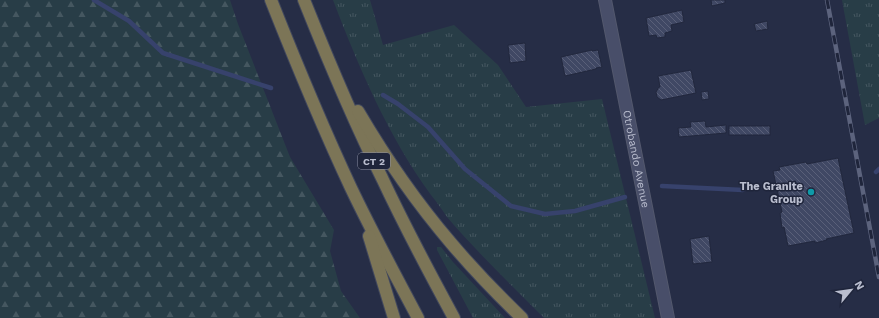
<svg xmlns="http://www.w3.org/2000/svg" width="879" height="318" font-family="'Work Sans',sans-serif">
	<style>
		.grass { fill: url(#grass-tufts) }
		.forest { fill: url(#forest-firs) }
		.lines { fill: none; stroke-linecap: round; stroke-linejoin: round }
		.stream { stroke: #37426c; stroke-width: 4.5 }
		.building { fill: url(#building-back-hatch); stroke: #21273d }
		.secondary-casing { stroke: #53586d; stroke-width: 14 }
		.highway-casing { stroke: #42485d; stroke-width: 14 }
		.secondary { stroke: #484e69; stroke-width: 12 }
		.highway { stroke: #7c7557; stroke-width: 12 }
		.rail-casing { stroke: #5c637d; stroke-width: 4.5 }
		.rail { stroke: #1f253b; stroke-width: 3; stroke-dasharray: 9; stroke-linecap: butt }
		.culture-dot { fill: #0f9aa8; stroke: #1f253b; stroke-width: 1.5 }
		.labels { text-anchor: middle; stroke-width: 3; stroke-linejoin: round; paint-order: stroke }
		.shield { fill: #1f253b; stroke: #8b8fa2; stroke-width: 1 }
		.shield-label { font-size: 10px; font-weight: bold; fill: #b9bdce }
		.street-label { font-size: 11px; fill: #b9bdce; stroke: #1f253b }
		.poi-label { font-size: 11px; font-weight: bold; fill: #b9bdce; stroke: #1f253b; text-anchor: end }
	</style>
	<defs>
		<pattern id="grass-tufts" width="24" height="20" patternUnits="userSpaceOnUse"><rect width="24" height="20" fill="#283d47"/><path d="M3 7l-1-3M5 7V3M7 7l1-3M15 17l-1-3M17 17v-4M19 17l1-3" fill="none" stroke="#455760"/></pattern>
		<pattern id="forest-firs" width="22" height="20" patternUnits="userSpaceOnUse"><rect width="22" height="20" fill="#283d47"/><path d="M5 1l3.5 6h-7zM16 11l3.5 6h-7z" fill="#455760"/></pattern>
		<pattern id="building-back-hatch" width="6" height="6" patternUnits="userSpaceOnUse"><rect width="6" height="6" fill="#404864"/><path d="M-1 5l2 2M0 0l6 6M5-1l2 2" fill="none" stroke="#5a6079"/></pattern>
	</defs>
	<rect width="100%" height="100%" fill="#262d46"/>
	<g class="grass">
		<path d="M333,0H370L383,45L454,25L498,65L526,107L602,99L655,318H544C511,285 477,252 447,217C442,210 437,202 431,195C388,136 359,68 333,0Z"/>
		<path d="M842,0H879V118L865,125Z"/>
		<path d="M437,247H441L453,262L505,318H473L437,250Z"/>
	</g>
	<path class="forest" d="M0,0H230L238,24L290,157L334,230L330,251L341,291L360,318H0Z"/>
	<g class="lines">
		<g class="stream">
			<path d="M94,0L129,21L163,53L271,88"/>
			<path d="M383,95L398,104L428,127L465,169L511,206L545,214L575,211L625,197"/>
			<path d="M876,172L879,169"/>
			<path d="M662,186L743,190"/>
		</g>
	</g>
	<g class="building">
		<path d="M711,0H725V3L712,6Z"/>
		<path d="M682,10L684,22L671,25L672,31L665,33V37L657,38L656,35L649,36L646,18Z"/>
		<path d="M767,21L768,29L756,31L754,24Z"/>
		<path d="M525,43L526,61L510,63L508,45Z"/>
		<path d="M592,50V51L598,50L602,67L596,68V69L565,76L561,57Z"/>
		<path d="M691,70L696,93L661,100L657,97L656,92L659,87H660L658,76Z"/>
		<path d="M708,91L709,99L702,100L701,92Z"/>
		<path d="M705,121L706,127L726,125V133L679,137L678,128L691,127L690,122Z"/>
		<rect x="729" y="126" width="41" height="9"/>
		<path d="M838,158L854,233L826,239L827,240L815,243V241L788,246L784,227L782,228L780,213L782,212L773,171L780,170L779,167L806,162L807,164Z"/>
		<path d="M709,236L712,262L693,264L690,239Z"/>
	</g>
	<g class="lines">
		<g class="secondary-casing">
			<g id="secondary">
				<path id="s1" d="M605,0L668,318"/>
			</g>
		</g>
		<g class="highway-casing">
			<g id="highway">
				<path d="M271,0C296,63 322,126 351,188C372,232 395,275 418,318"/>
				<path d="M304,0C328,60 353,120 382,178C404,225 429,272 454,318"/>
				<path d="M358,111C385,157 416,202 451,243C473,269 497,294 522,318"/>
				<path d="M369,236L394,318"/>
			</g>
		</g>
		<use href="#secondary" class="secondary"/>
		<use href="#highway" class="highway"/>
		<g class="rail-casing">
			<path id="rail" d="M827,0L879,277"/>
		</g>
		<use href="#rail" class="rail"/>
	</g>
	<circle class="culture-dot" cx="811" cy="192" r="4"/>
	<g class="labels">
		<rect class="shield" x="358" y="153" width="32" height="16" rx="3"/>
		<g class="shield-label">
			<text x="374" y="165">CT 2</text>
		</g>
		<g class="street-label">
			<text dy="4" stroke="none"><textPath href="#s1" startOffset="162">Otrobando Avenue</textPath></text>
		</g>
		<g class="poi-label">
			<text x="803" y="190">The Granite<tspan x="803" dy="13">Group</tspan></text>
		</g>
	</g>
	<g transform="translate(851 290) rotate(61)" stroke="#1f253b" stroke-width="3" paint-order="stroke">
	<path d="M0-3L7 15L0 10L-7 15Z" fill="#b9bdce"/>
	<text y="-6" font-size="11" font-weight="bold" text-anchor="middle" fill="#b9bdce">N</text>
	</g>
</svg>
